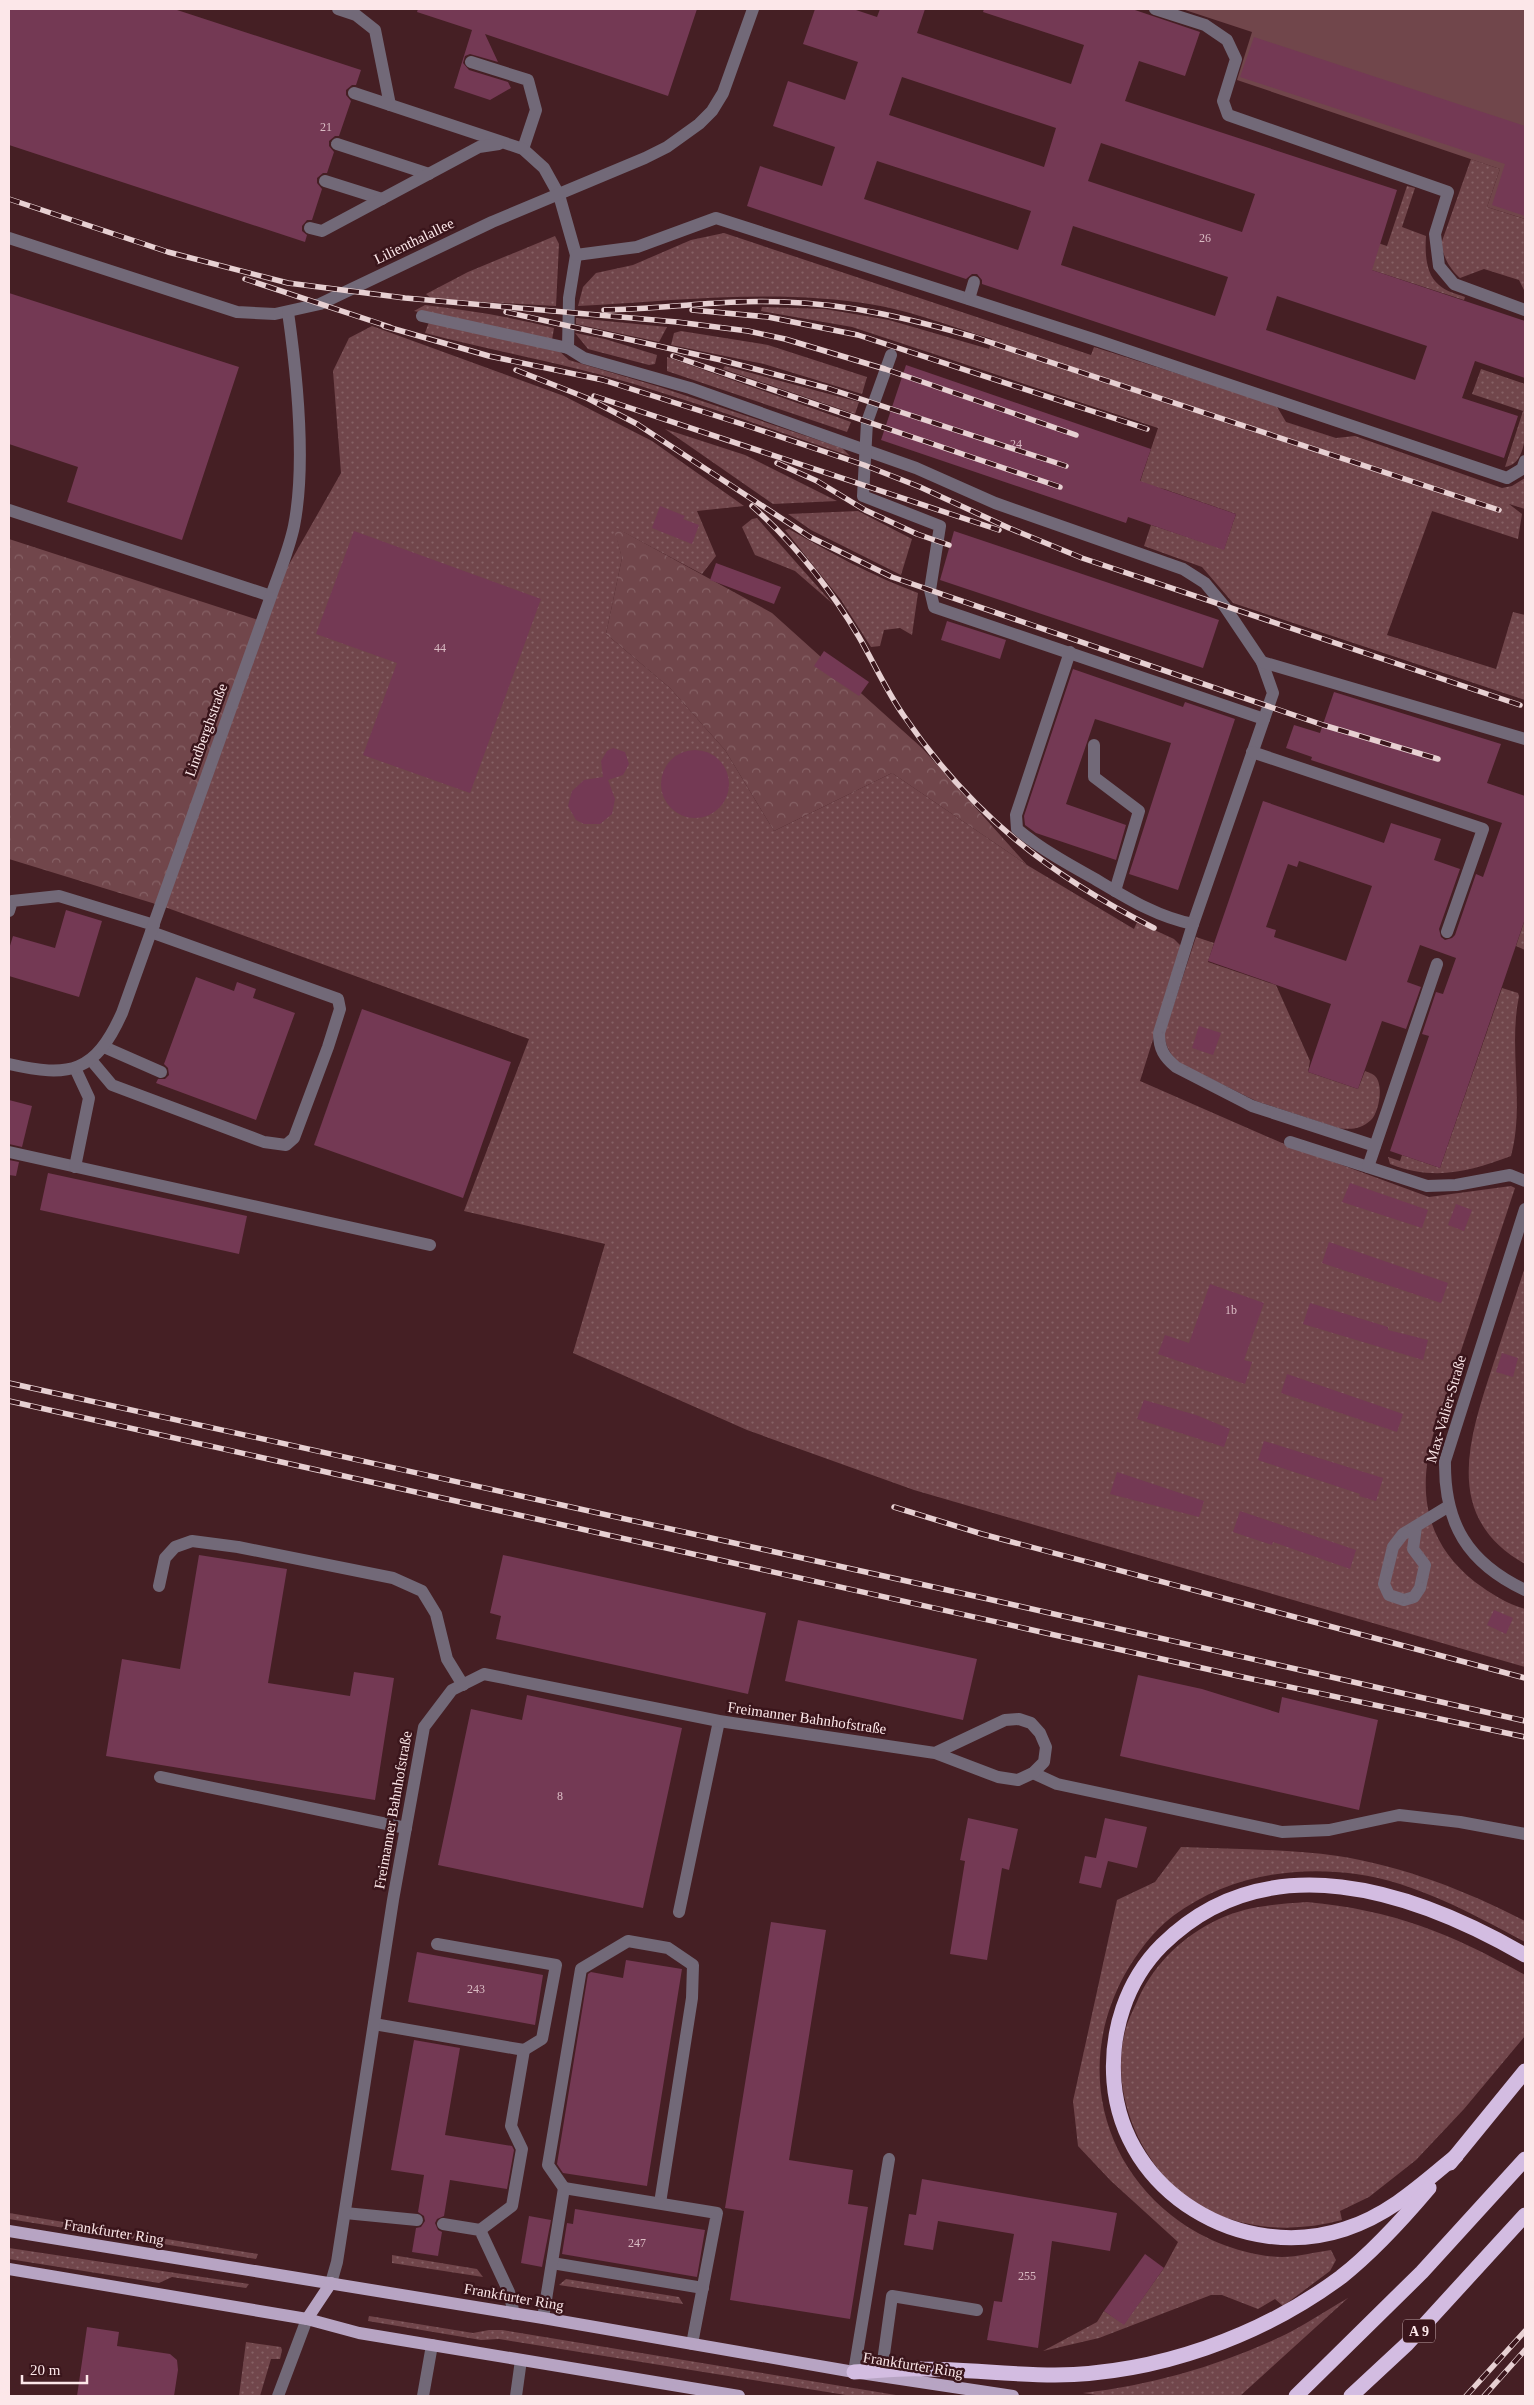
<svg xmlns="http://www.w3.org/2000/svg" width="1534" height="2405" font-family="Georgia,serif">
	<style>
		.grass { fill: url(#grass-dots) }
		.forest { fill: url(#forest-crowns) }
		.pitch { fill: #71464b }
		.building { fill: #743954; fill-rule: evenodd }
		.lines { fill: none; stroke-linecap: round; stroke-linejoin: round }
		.lane { stroke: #726978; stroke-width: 12 }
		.street { stroke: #726978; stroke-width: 12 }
		.primary { stroke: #b7a4c3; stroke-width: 12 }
		.highway { stroke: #d3bce1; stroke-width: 15 }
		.rail-casing { stroke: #e7d0d2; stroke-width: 5.5 }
		.rail { stroke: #3a151b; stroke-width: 4; stroke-dasharray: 11; stroke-linecap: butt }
		.labels { text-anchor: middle; stroke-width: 5; stroke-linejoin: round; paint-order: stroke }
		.number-label { font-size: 12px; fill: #dabcc4 }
		.shield { fill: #3a151b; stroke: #c2a8ab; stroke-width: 1 }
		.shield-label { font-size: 14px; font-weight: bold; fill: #fce7e9 }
		.street-label { font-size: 15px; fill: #fce7e9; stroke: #3a151b }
	</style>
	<defs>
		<pattern id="grass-dots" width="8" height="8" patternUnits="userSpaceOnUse" patternTransform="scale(1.25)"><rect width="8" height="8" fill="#71464b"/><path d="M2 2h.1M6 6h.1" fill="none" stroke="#866165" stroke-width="1.8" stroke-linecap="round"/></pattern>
		<pattern id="forest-crowns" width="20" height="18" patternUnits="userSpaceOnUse" patternTransform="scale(1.25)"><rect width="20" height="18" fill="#71464b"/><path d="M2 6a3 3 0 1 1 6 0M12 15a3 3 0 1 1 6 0" fill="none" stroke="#866165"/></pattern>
	</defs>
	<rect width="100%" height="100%" fill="#451f24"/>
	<g class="grass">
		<path d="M1471,159L1500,169L1487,207L1525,219V292L1519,280L1484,269L1460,278C1449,268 1444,258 1441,244Z"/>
		<path d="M1407,186L1415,188L1402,227L1426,236C1425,251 1425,274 1439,285C1445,291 1457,294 1465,297L1464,300L1298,246L1307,220L1387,246Z"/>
		<path d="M724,233L1091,355L1094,347L1276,405L1286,422L1336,438L1355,436L1502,488L1512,486L1525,478V509L1509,504L1522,514L1518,539L1432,511L1387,635L1496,669L1513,612L1525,615V700L1233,603L1202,567L1144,546L1151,525L1224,549L1236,514L1164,489L1139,485L1158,428L852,327L761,311L762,307L825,309L889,320L989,349L992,339C956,328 911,311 875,305C777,288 677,301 578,306L583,287L596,273L633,265L691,240Z"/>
		<path d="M555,236L559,244L556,306L432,299L426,294L468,272Z"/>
		<path d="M425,305C468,310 511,317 554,328L552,340L414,311Z"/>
		<path d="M576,318L667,327L659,342L576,324Z"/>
		<path d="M429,322L558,350L569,360L660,387L842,448L850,456C785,434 719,410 653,390C578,366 501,353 425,333Z"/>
		<path d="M372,326L564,396L652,441L744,506L697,511L716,556L702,574L614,527L622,558L606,634L670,688L725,750L774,831L892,773L1027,865L1134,929L1137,922L1174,939L1182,947L1140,1081L1282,1143L1429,1197L1511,1186L1515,1188L1433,1435C1417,1494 1426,1543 1475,1582C1490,1593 1507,1604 1525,1609V1667L914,1490L747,1430L573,1353L605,1244L464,1211L529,1039L162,906L271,596L341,473L333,371L349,338Z"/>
		<path d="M681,331L768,345L867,377L862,394L764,364L671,345L674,333Z"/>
		<path d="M575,333L605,339L657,355L655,364L649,365L588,349Z"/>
		<path d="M667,357L851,422L847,432L667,371Z"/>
		<path d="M725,366L859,402L855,414L723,369Z"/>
		<path d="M1481,369L1525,384C1525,405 1533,464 1505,467L1523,411L1472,394Z"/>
		<path d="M665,429L745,455L837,501L773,504Z"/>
		<path d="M858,511L912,539L901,575L811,530L788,514Z"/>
		<path d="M757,518L833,604L795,571L755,555L742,527L752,519Z"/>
		<path d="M789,529C831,553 872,576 918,593L912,635L900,628L884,630L880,646L871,647L841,600L785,530Z"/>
		<path d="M1525,919V950L1516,946Z"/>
		<path d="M1196,937L1214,943L1208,962L1276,985L1310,1061L1308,1072L1358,1089L1365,1071C1368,1072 1373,1074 1375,1076C1384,1085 1379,1112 1371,1120C1361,1129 1351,1130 1338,1128L1256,1101L1179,1063C1170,1054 1166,1047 1164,1034Z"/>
		<path d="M1502,988L1518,993L1519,996C1508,1049 1525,1104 1511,1156C1469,1172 1434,1181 1390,1164L1388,1157L1400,1161L1402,1155L1440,1168Z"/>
		<path d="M1525,1267V1564C1443,1518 1468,1441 1492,1368C1503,1334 1514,1301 1525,1267Z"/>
		<path d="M1181,1847C1233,1849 1286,1849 1338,1856C1403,1866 1467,1891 1525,1921V1942C1473,1914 1415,1882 1356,1874C1292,1865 1225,1877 1173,1916C1153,1931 1137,1953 1125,1974C1079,2057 1096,2155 1171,2215C1201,2239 1243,2256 1282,2257C1298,2257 1315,2252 1331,2250L1336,2260L1330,2271L1283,2306L1275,2299L1258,2309L1222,2295H1211L1099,2338L1043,2351L1097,2322L1104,2311L1124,2324L1164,2268L1178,2242L1111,2181L1078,2146L1073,2101L1117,1900L1155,1882Z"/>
		<path d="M1307,1902C1393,1910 1450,1933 1525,1975V2036L1464,2109L1416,2160L1369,2197L1340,2211L1342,2220C1304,2230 1265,2231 1227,2218C1153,2194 1105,2103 1126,2028C1129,2017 1135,2007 1139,1997C1156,1962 1183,1936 1219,1919C1247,1906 1277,1904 1307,1902Z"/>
		<path d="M9,2213L258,2254L256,2259L9,2219Z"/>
		<path d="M9,2248L249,2284L246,2288L172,2277L159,2283L9,2259Z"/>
		<path d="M392,2255L477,2269L483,2277L392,2263Z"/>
		<path d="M566,2279L679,2297L683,2304L559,2285Z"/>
		<path d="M1348,2298L1240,2396H1103L1083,2393C1151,2385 1216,2367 1278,2338C1302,2327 1325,2311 1348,2298Z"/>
		<path d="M369,2316L473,2333L489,2330H502L902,2396H852L499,2339L481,2340L368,2321Z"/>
		<path d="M246,2342L281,2347L282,2350L280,2359H271L260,2396H239Z"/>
	</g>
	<g class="forest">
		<path d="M613,526L772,613L922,748L1027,865L892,773L774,831L725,750L670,688L606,634L622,558Z"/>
		<path d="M9,539L258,620L162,906L9,859Z"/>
	</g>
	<path class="pitch" d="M1182,9H1525V219L1487,207L1500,169L1237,80L1252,32Z"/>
	<g class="building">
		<path d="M9,9H174L361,70L356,85H352L346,90V95L351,101L339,136H335L329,141V146L334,152L327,173H323L317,178V183L322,189L312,220H307L302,226V231L307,235L305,242L9,145Z"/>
		<path d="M418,9H697L668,96L485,34L498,62L470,54L465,56L463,63L469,70L508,82L511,88L490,100L454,88L472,30L417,12Z"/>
		<path d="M815,9H853L877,17L880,9H925L917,33L1071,84L1084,45L983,12L984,9H1132L1200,32L1185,76L1139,61L1125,101L1397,190L1372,270L1525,321V378L1475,361L1462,398L1518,416L1504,458L982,284V280L977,274H972L966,279L747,206L760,166L822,186L835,147L773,126L788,81L845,100L858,62L803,44ZM902,77L1056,128L1044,167L889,115ZM1101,143L1255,194L1242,232L1088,181ZM877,161L1031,211L1018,250L864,199ZM1073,226L1228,277L1215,316L1061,265ZM1277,296L1427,346L1415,380L1266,330Z"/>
		<path d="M1254,37L1525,126V216L1492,205L1505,164L1240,77Z"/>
		<path d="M9,293L239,367L182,540L67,502L78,467L9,444Z"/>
		<path d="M906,365L1151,449L1140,481L1236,514L1224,550L1128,517L1126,523L881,440Z"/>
		<path d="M660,506L685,516L683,519L699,525L692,544L652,528Z"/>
		<path d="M354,531L541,599L470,793L363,755L397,663L316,634Z"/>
		<path d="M954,531L1219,620L1203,668L940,580Z"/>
		<path d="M716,563L781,587L774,604L710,580Z"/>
		<path d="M947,621L1006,640L1000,659L941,640Z"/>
		<path d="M824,651L869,682L859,696L814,666Z"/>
		<path d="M1073,669L1183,707L1185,702L1235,719L1178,890L1129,874L1171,743L1095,719L1066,804L1126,825L1116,860L1036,833L1025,825L1024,816Z"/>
		<path d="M1334,692L1501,744L1487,783L1525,796V919L1440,1168L1390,1151L1429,1036L1422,1034L1436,992L1443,994L1456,958L1420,945L1407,982L1421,987L1406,1029L1382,1021L1358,1089L1308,1072L1331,1004L1208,961L1263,801L1384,843L1391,823L1441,839L1434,860L1460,869L1439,929L1441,937L1445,940L1452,938L1455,935L1476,874L1483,877L1502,823L1311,760L1312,757L1286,748L1294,725L1320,733ZM1299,861L1372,886L1346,961L1274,937L1276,930L1266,927L1288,864L1297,867Z"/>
		<path d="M613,748L625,752L629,764L623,775L608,780L615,799L612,814L600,824H584L576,820L568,806L572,791L584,780L603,777L601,761L607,751Z"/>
		<circle cx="695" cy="784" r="34"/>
		<path d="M66,910L102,921L79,997L9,976V949L13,936L55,948Z"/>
		<path d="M196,977L234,991L237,982L256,989L253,998L295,1013L256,1120L156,1083L158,1079H165L169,1075L168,1068L164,1064Z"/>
		<path d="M362,1009L511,1062L463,1198L314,1145Z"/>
		<path d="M1199,1026L1221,1033L1213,1055L1192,1048Z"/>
		<path d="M9,1100L32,1106L22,1147L9,1144Z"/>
		<path d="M9,1160L19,1162L16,1176L9,1175Z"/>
		<path d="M48,1173L247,1216L239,1254L40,1210Z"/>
		<path d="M1350,1183L1428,1210L1422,1228L1342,1202Z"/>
		<path d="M1456,1204L1472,1210L1464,1231L1448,1225Z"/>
		<path d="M1329,1242L1448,1283L1441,1303L1322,1263Z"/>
		<path d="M1210,1284L1264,1303L1244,1360L1252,1362L1245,1384L1158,1354L1165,1335L1189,1343Z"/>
		<path d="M1310,1303L1388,1327V1330L1428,1340L1423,1360L1303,1324Z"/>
		<path d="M1502,1353L1518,1358L1513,1377L1496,1372Z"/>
		<path d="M1287,1374L1403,1414L1397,1432L1281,1393Z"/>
		<path d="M1144,1400L1196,1415L1230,1429L1224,1447L1137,1419Z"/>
		<path d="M1264,1441L1383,1478L1376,1501L1359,1496L1360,1494L1258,1460Z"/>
		<path d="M1117,1472L1204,1501L1199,1517L1110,1494Z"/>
		<path d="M1240,1511L1356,1550L1350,1569L1273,1542L1272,1545L1233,1532Z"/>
		<path d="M199,1555L287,1569L268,1683L350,1696L354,1672L394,1678L375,1800L106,1756L122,1659L180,1669Z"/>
		<path d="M503,1555L766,1613L748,1694L496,1639L501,1616L490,1613Z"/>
		<path d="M1494,1610L1513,1618L1506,1634L1487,1625Z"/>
		<path d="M798,1620L977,1659L963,1720L785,1681Z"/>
		<path d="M1138,1675L1202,1689L1279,1713L1282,1697L1378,1720L1359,1810L1120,1756Z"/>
		<path d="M527,1695L682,1728L643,1908L438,1865L471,1709L522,1720Z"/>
		<path d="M968,1818L1018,1829L1009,1870L1002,1868L987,1960L950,1954L965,1861L960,1860Z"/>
		<path d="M1105,1818L1147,1827L1137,1868L1108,1861L1101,1888L1079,1883L1085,1856L1096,1858Z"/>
		<path d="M771,1922L826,1930L789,2160L853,2170L848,2204L868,2207L850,2319L730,2300L744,2211L725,2208Z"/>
		<path d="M417,1952L543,1975L535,2025L408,2002Z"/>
		<path d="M626,1960L682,1969L647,2186L563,2173L557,2164L588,1974L591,1972L623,1978Z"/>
		<path d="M414,2040L460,2048L445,2135L512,2146L514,2150L507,2189L450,2180L444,2216L437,2219L435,2223L438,2230L442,2232L438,2256L412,2252L416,2228L421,2227L425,2221L424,2216L418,2212L424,2175L391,2170Z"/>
		<path d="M922,2179L1117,2213L1110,2251L1052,2241L1038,2348L987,2340L994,2301L1002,2302L1014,2234L938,2221L933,2250L904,2245L909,2214L916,2215Z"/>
		<path d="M575,2209L705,2230L697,2277L562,2254L567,2223L573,2224Z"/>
		<path d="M529,2216L551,2220L542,2267L521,2263Z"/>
		<path d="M1145,2254L1164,2268L1124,2325L1104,2311Z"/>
		<path d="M87,2327L119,2332L117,2346L170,2354L177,2360L178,2370L174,2396H77Z"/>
	</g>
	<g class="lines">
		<g class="lane">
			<path d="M338,9L356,15L375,30L390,105"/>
			<path d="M1155,9L1205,25L1227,40L1236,59L1223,101L1228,115L1448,192L1435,234L1439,266L1454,284L1525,310"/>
			<path d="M471,62L528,80L536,110L523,149"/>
			<path d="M354,93L523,149L544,168L559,195L576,255L569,298L568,348L584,358L690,388L848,444L916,468L995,503L1183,569L1205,583L1225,607L1262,662L1273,693L1193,924C1157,917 1127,898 1095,879C1068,864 1041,849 1017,829L1016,815L1070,652"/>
			<path d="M337,144L429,174"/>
			<path d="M325,181L382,199"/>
			<path d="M310,228L322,231L479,147L499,144"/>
			<path d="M576,255L637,247L716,218L1096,340L1507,478L1522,469L1525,461"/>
			<path d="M969,299L974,282"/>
			<path d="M422,316L568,348"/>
			<path d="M891,355L867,422L863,496L940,526L930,590L934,607L1264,719"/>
			<path d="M9,510L271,596"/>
			<path d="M1262,662L1525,739"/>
			<path d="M1094,745V777L1139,811L1115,891"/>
			<path d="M1252,752L1483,829L1447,932"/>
			<path d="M9,911L12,901L59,896L154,925"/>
			<path d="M1193,924L1159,1033C1159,1049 1164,1057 1176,1067L1252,1106L1375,1146"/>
			<path d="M104,1047L161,1072"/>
			<path d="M91,1060L112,1085L264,1142L286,1145L294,1138L328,1047L340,1009L338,999L151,932"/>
			<path d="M1290,1142L1427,1186L1456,1185L1510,1175L1525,1181"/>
			<path d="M9,1152L430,1245"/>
			<path d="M75,1167L89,1098L75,1068"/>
			<path d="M1368,1167L1437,964"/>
			<path d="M1416,1527L1413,1549L1425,1565L1420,1588L1414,1597L1404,1600L1389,1595L1384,1584L1393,1547L1403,1534L1449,1506"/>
			<path d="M159,1586L165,1558L175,1547L192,1541L238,1547L393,1578L422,1591L436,1614L447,1659L463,1685"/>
			<path d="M1033,1773L1057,1784L1282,1832L1329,1830L1399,1815L1460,1822L1525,1834"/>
			<path d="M160,1777L406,1828"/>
			<path d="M679,1912L719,1721"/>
			<path d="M437,1944L556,1965L542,2039L524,2050"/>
			<path d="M374,2024L524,2050L511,2126L522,2149L512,2206L480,2230"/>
			<path d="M564,2188L548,2165L581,1969L628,1941L668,1948L693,1965L692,1998L660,2203"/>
			<path d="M345,2213L417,2220"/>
			<path d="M443,2224L480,2230L509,2292L514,2314"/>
			<path d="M552,2263L703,2288"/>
			<path d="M543,2318L564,2188L717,2213L692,2344"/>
			<path d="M854,2372L889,2159"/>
			<path d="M881,2376L892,2296L977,2310"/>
			<path d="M423,2396L432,2345"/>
			<path d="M516,2396L521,2360"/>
		</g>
		<g class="street">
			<path d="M9,238L237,312L275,314L320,304L492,222L645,158L667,147L699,124L712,111L723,93L753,9"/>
			<path d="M9,1064C70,1078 95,1073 122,1013L271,596C279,573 289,550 294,526C306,465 297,375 288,312"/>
			<path d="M1525,1209L1445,1461C1444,1524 1468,1563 1525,1590"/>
			<path d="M331,2283L337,2262L393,1900L424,1727L452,1690L484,1674L719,1721L935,1753L998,1777L1018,1780L1033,1773L1044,1762L1046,1747L1040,1733L1031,1723L1019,1719L1005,1720L935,1753"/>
			<path d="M278,2396L307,2319"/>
		</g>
		<g class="primary">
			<path d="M9,2231L543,2318L854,2372L1013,2396"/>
			<path d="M9,2269L307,2319L359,2333L739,2396"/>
			<path d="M307,2319L331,2283"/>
		</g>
		<g class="highway">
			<path d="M1456,2156C1421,2185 1389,2215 1345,2229C1242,2263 1123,2193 1114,2082C1110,2032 1126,1981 1162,1945C1267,1841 1414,1891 1525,1955"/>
			<path d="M1450,2163L1525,2071"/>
			<path d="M854,2372C877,2371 900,2368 922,2369C966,2369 1011,2375 1055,2375C1156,2374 1260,2337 1341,2277C1374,2251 1402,2220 1429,2188"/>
			<path d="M1296,2396L1422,2272L1525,2159"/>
			<path d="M1351,2396L1407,2344L1525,2215"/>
		</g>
		<g class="rail-casing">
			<g id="rail">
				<path d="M9,199L168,252L288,283L405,298L677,322L748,331L785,339L885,369L1076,435"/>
				<path d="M245,279L390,327"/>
				<path d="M604,310C664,309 724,299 784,302C850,304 911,319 974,337L1499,510"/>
				<path d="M692,310L768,317L858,335L1147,429"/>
				<path d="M506,312L721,360L827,388L1066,466"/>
				<path d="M384,326L489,356L603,380L745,425L864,465L920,487L1009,528L1082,558L1520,705"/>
				<path d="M673,356L1060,487"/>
				<path d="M516,370L587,398L637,424L810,537L892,577L1323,725L1438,759"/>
				<path d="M594,396L999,530"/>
				<path d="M777,463L817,481L865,510L917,534L949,545"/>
				<path d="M752,506C794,543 831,590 859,637C874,663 887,692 904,716C971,814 1049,875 1154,928"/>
				<path d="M9,1383L988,1599L1525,1721"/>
				<path d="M9,1401L1238,1676L1525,1737"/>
				<path d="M894,1507L982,1534L1525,1678"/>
				<path d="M1466,2396L1525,2331"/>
				<path d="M1484,2396L1525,2350"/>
			</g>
		</g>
		<use href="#rail" class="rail"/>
	</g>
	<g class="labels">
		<g class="number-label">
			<text x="326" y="131">21</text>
			<text x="1205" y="242">26</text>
			<text x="1016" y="448">24</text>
			<text x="440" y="652">44</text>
			<text x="1231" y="1314">1b</text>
			<text x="560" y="1800">8</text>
			<text x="476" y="1993">243</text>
			<text x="637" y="2247">247</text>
			<text x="1027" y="2280">255</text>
		</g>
		<rect class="shield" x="1403" y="2319.5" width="32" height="23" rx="4"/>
		<g class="shield-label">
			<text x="1419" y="2336">A 9</text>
		</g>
		<g class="street-label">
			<text transform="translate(414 241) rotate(-26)" y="5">Lilienthalallee</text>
			<text transform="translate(206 730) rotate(-70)" y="5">Lindberghstraße</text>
			<text transform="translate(1446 1409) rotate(-74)" y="5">Max-Valier-Straße</text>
			<text transform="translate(807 1718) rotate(8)" y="5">Freimanner Bahnhofstraße</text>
			<text transform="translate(393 1810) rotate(-80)" y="5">Freimanner Bahnhofstraße</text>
			<text transform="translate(114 2232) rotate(9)" y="5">Frankfurter Ring</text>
			<text transform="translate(514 2297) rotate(10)" y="5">Frankfurter Ring</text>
			<text transform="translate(913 2365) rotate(9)" y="5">Frankfurter Ring</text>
		</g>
	</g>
	<rect width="1534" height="2405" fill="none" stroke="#fce7e9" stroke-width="20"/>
	<path d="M22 2375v8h65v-8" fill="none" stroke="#fce7e9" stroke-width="2.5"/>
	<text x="30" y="2375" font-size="15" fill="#fce7e9" stroke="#3a151b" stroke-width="4" paint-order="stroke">20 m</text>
</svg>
